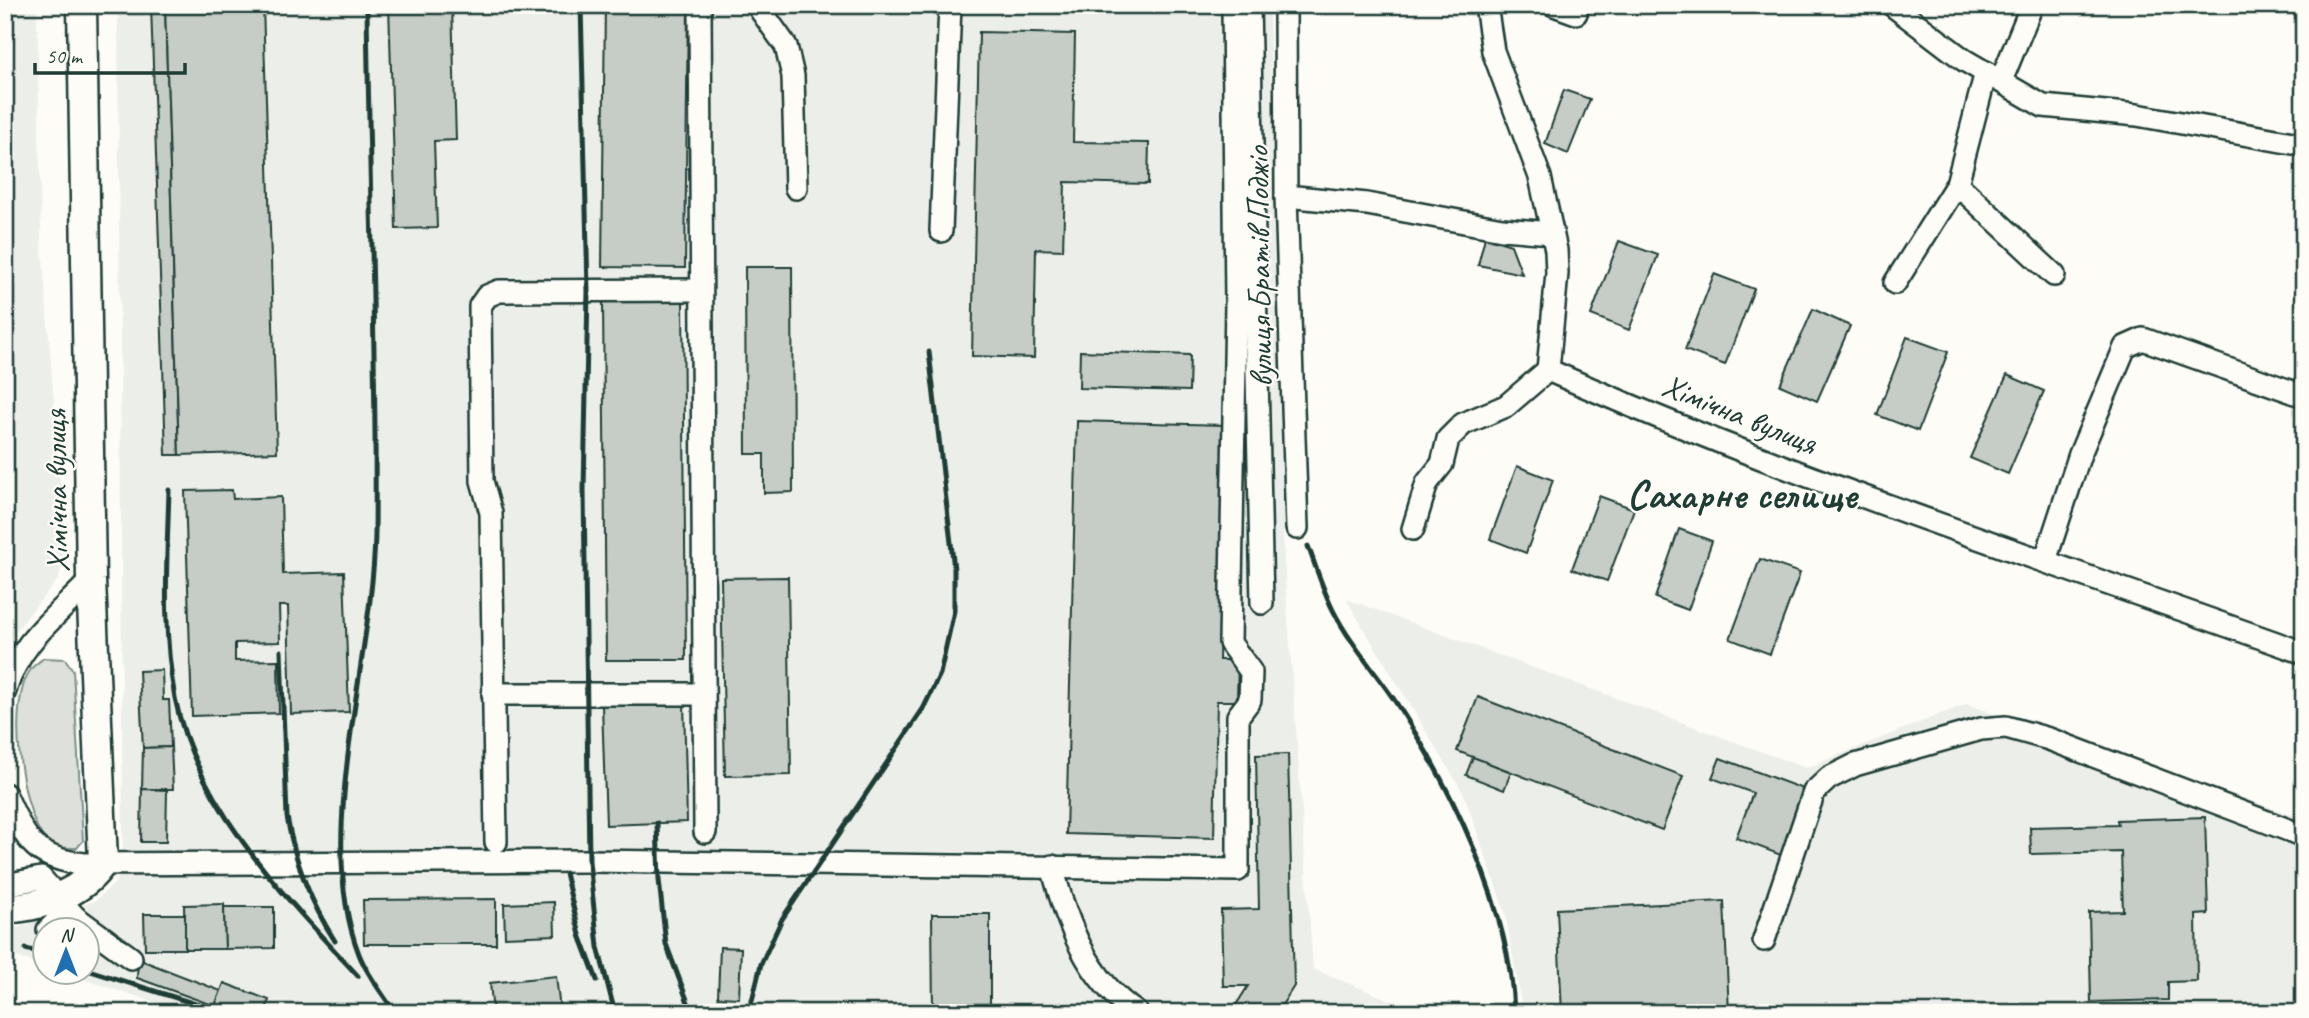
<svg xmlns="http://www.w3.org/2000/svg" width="2309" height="1018" font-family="Caveat,sans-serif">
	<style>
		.built { fill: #eceee9 }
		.green { fill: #dde0db; stroke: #7e8e88; stroke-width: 2 }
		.building { fill: #c6cdc7; stroke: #1f3d34; stroke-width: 2 }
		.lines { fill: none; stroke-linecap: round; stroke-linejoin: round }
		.minor-casing { stroke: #1f3d34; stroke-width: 26 }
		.major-casing { stroke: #1f3d34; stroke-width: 33 }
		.minor { stroke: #fdfcf7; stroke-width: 21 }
		.major { stroke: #fdfcf7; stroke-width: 28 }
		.rail { stroke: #1f3d34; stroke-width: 5 }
		.labels { text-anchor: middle; stroke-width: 5; stroke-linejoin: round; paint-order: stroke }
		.street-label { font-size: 33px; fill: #1f3d34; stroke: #fdfcf7 }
		.district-label { font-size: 40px; font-weight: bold; fill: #1f3d34; stroke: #fdfcf7 }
	</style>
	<rect width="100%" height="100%" fill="#fdfcf7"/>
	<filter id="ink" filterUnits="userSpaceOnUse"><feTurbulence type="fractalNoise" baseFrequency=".0143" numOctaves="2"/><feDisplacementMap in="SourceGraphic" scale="14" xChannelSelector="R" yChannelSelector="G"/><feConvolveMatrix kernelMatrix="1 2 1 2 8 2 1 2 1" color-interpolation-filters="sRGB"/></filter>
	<g filter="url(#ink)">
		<g class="built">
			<path d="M5,5H37L41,234L65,546L59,578L5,644Z"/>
			<path d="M118,5H1269L1284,562L1313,969L1422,1013H188L64,973L88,972V930H46L45,966L5,953V932L95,901L115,883L123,871Z"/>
			<path d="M1346,599L1806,768L1966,704L2304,819V1013H1523L1505,912L1464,794Z"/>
		</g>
		<path class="green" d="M44,658L65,659L73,670L83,841L77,848C65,848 51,848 43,837C20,805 7,701 31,669C34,665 40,661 44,658Z"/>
		<g class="building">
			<path d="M151,5H165L179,455H166Z"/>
			<path d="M165,5H263L277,452L179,455Z"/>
			<path d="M389,5H452L456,140L434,141L437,228L396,229Z"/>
			<path d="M605,5H688L685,268L602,267Z"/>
			<path d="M979,32L1075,34L1073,142L1149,143L1148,184L1065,182L1063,250L1036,249L1034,358L972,356Z"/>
			<path d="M1564,90L1590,99L1568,154L1545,144Z"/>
			<path d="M1485,237L1511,245L1522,274L1478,265Z"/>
			<path d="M1619,241L1658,255L1629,330L1591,315Z"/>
			<path d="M745,267H792L793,492L764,493V454H746Z"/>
			<path d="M1714,274L1754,289L1725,365L1685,350Z"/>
			<path d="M683,299L686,660H606L603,300Z"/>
			<path d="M1813,309L1850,326L1817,401L1780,385Z"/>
			<path d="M1907,337L1948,352L1918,431L1877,415Z"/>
			<path d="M1080,351L1190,355L1189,391L1079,388Z"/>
			<path d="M2007,375L2044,391L2008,474L1970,458Z"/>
			<path d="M1077,421L1225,425L1219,660H1238L1237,701H1217L1214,838L1066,834Z"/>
			<path d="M1517,466L1553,480L1526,553L1490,539Z"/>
			<path d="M232,490L233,499L281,497L283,574L344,572L349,712L291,714L288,606H279L280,642L235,643V661L278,660L279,713L192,716L185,491Z"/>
			<path d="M1599,496L1634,509L1607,581L1572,569Z"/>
			<path d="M1679,529L1712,541L1688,610L1655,598Z"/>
			<path d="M1760,559L1800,573L1770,654L1730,639Z"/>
			<path d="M788,577L791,775L725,776L721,578Z"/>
			<path d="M162,670L163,700H169L171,747L143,748L139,671Z"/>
			<path d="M1478,697L1683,776L1662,830L1457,751Z"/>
			<path d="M684,702L687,822L606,825L602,705Z"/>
			<path d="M171,747L173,789H142L143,748Z"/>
			<path d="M1288,754L1294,986L1277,1013H1231L1248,986H1223L1221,910L1259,909L1256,755Z"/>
			<path d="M1473,757L1511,772L1504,790L1466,775Z"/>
			<path d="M1720,758L1811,792L1786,857L1736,838L1753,793L1712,778Z"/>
			<path d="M142,789L167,790L166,842H141Z"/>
			<path d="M2205,817L2208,914L2196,915L2197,981L2168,982V1000L2091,1002L2089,912L2123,911L2121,852L2031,854L2030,827L2118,825L2117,820Z"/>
			<path d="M496,899V944H364L363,900Z"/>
			<path d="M1724,901L1729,1013H1562L1557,909Z"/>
			<path d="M554,902L555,935L505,937L504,904Z"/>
			<path d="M224,904L225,949H185L184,905Z"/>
			<path d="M224,907H274V948L225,949Z"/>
			<path d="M144,914H185V949H145Z"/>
			<path d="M932,914H990V1013H933Z"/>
			<path d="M720,947L741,948L739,998L718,997Z"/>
			<path d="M138,959L221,991L215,1006L137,978Z"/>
			<path d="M556,976L560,1010L493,1013L490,983Z"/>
			<path d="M224,983L269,1000L265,1013H233L215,1006Z"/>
		</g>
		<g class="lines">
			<g class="minor-casing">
				<g id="minor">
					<path d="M700,5L705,832"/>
					<path d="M757,5L786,46L793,76L796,188"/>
					<path d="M1249,5L1262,603"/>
					<path d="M1285,5L1286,196L1297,528"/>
					<path d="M1486,5L1493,51L1540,177L1556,250L1557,273L1548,370C1795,480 2051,562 2304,653"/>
					<path d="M1554,5L1576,13"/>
					<path d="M1892,5L1964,60L2043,106L2137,115L2304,145"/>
					<path d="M2001,81L2032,5"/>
					<path d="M1957,184L1986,72"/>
					<path d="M1286,196L1367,204L1502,229L1552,233"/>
					<path d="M941,231L950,5"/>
					<path d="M1895,283L1957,184L2054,275"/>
					<path d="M1413,529L1427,483L1442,464L1448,439L1463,424L1506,406L1548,370"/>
					<path d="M2045,561L2080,454L2125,347L2143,339L2304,396"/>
					<path d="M5,691C19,642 57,616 91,580"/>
					<path d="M493,694H701"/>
					<path d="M5,794C26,839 32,859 85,864L589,861L1238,870V716L1250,700L1251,672L1230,643L1236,303L1233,5"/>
					<path d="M496,842L491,513L482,481L480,306L487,296L499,291L699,290"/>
					<path d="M1052,866C1066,921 1087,980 1137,1013"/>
					<path d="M5,885L41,878L75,917L131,958"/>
					<path d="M48,930L60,918L75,917"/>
					<path d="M1764,940L1814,792L1829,778L1855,765L1981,729L2006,727L2049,739L2304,836"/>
				</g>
			</g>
			<g class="major-casing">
				<path id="major" d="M5,909C43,906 81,895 103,862L91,580L82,5"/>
			</g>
			<use href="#minor" class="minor"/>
			<use href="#major" class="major"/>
			<g class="rail">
				<path d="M367,5C369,181 377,358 375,534C373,659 313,837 359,954C367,975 383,994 395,1013"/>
				<path d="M581,5L588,291L584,490L589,861L598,947L615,1013"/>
				<path d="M169,490C167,560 162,629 175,698C197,807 286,898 358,976"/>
				<path d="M1308,546C1316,567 1323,590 1333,610C1349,642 1373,669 1393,698C1450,784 1511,908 1514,1013"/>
				<path d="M281,651L287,817C295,863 310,902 335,941"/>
				<path d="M657,823L659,880L666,944L692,1013"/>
				<path d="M565,873L580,935L597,980"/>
				<path d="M26,949L46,955"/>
				<path d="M88,970L224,1013"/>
				<path d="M5,1003L34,1013"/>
				<path d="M749,1013L761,964L782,919L923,709L940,674L954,611V569L929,352"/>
			</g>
		</g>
	</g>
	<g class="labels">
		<g class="street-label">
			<text transform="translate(1258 267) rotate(-91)" y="12">вулиця Братів Поджіо</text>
			<text transform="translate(1740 413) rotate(22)" y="12">Хімічна вулиця</text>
			<text transform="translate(55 491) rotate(-91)" y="12">Хімічна вулиця</text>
		</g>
		<g class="district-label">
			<text x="1742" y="508">Сахарне селище</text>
		</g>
	</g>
	<rect width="2309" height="1018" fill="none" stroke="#fdfcf7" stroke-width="28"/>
	<rect x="14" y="14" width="2281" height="990" fill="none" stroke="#1f3d34" stroke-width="2.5" filter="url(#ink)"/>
	<g transform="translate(66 951)"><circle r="33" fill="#fdfcf7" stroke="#a4b0a9" stroke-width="2"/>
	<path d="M0-5L12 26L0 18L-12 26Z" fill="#1f6fb2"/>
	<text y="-10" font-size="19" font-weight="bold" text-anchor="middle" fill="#1f3d34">N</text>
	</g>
	<path d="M35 63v10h150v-10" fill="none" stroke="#1f3d34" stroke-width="3.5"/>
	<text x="46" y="63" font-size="21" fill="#1f3d34" stroke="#fdfcf7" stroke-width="5" paint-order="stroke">50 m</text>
</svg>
